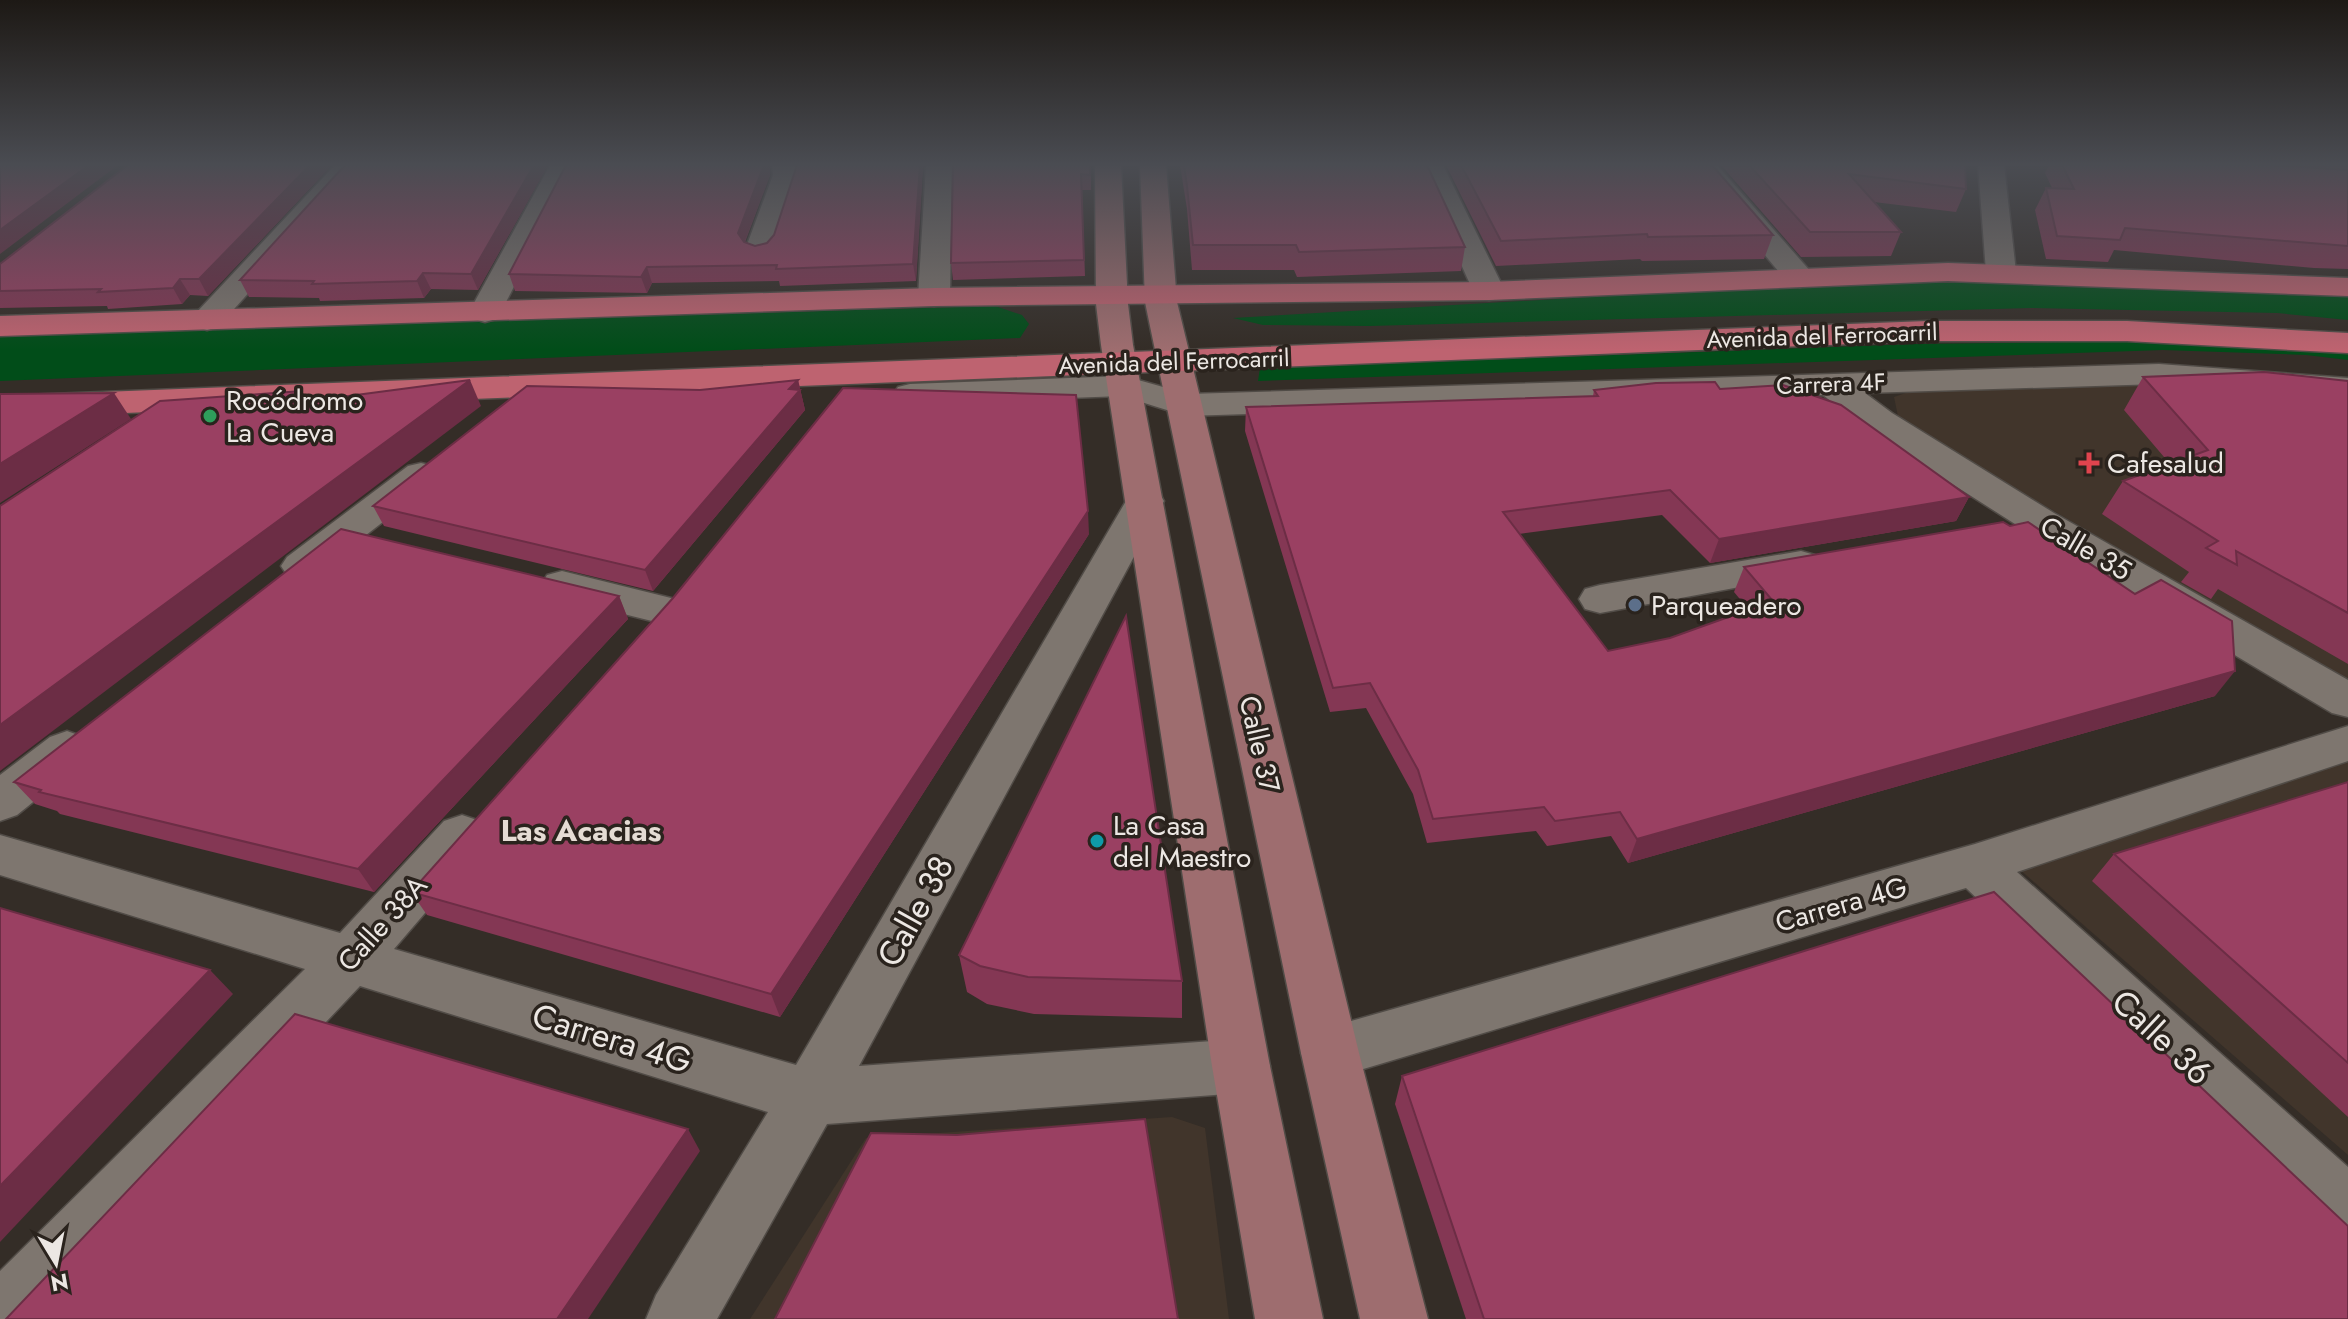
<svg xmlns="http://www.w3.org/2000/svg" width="2348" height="1319" font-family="Jost,sans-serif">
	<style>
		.built { fill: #41352b }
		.green { fill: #014d19 }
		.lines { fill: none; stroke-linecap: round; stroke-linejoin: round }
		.street-casing { stroke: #514c47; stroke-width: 3 }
		.secondary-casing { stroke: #514c47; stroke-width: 3 }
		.primary-casing { stroke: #514c47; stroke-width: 3 }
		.street { fill: #7e766f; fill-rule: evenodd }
		.secondary { fill: #9e6d6f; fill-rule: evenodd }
		.primary { fill: #be6370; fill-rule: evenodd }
		.wall { fill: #843754 }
		.shaded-wall { fill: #6c2d45 }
		.building { fill: #9a4062; stroke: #6c2d45; stroke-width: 2 }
		.leisure-dot { fill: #2e9e5b; stroke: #2a231d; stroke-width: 3 }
		.health-dot { fill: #e0444e; stroke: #2a231d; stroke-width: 3 }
		.service-dot { fill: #5c6f8a; stroke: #2a231d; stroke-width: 3 }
		.culture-dot { fill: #0f9aa8; stroke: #2a231d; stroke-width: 3 }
		.labels { text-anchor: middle; stroke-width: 7; stroke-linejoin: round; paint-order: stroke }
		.far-street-label { font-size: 24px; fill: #ece7e3; stroke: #2a231d }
		.poi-label { font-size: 28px; fill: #ece7e3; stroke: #2a231d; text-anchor: start }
		.street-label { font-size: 28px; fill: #ece7e3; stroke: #2a231d }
		.neighbourhood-label { font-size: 30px; font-weight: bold; fill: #e5dcd4; stroke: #2a231d }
		.near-street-label { font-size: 34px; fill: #ece7e3; stroke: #2a231d }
	</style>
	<rect width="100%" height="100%" fill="#342d27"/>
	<g class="built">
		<path d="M2125,380L2348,397V682L1899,421L1894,397L1935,383Z"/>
		<path d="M2348,748V1155L2010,861Z"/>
		<path d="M1172,1117L1205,1128L1229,1319H750L866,1138Z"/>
	</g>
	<g class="green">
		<path d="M2011,281L2348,295V320L2277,313L2031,308L1369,326L1263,325L1233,318L1743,288Z"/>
		<path d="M995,306L1022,315L1029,324L1020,338L0,381V335Z"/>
		<path d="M2155,341L2348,350V360L2306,355L2163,350L1258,381L1260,368L1916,344Z"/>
	</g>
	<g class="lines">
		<g class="street-casing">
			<g id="street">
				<path d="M335,165H363L218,327L207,330L196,327L191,320L196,313Z"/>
				<path d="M550,165H576L501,312L496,319L485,322L474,319L469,312Z"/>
				<path d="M772,165H798L799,175L775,250L770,256L760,259L750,256L745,250L773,175Z"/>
				<path d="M926,165H952L950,297L945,304L934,306L923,304L918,297Z"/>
				<path d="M1417,165H1443L1505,291L1500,298L1489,300L1478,298L1473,291Z"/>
				<path d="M1690,165H1717L1811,272L1815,278L1811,284L1800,287L1789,284Z"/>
				<path d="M1978,165H2004L2016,272L2012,278L2001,281L1990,278L1986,272Z"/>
				<path d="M2159,364L2348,378V398L2159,384L1865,393L1892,413L2054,513L2348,680V717L2332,713L2026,531L1866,429L1823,395L1186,416L1122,396L910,404L898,401L893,394L898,387L910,384L1124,376L1188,394Z"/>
				<path d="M421,463L434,466L440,474L434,482L315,575L301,579L287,575L281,566L287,557L408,466Z"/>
				<path d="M1145,489L1159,493L1164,501L859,1066L1241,1039L1262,1047L1270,1066L1262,1085L1241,1093L827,1124L717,1319H646L656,1295L768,1112L360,986L45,1319H0V1271L305,969L0,875V835L340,933L444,821L462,815L480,821L487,835L480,849L394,949L796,1065L1126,501L1131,493Z"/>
				<path d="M1801,551L1815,555L1821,564L1815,573L1600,613L1585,609L1579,599L1585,589L1600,585Z"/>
				<path d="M562,571L679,600L685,610L679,620L664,624L547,595L541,585L547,575Z"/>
				<path d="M2348,726V761L2017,872L2348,1167V1241L2326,1231L1966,888L1330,1079L1310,1072L1301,1053L1310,1034L1330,1027L1975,844Z"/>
				<path d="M67,731L84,737L91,749L84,761L17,815L0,821V775L50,737Z"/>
			</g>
		</g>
		<g class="secondary-casing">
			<g id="secondary">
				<path d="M1095,165H1121L1128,304L1133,345L1270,1066L1323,1319H1255L1212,1066L1101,345L1096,304Z"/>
				<path d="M1140,165H1166L1177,302L1359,1053L1428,1319H1360L1301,1053L1145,302Z"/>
			</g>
		</g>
		<g class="primary-casing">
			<g id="primary">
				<path d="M1948,263L2348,278V296L1948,281L1489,300L934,306L0,336V316L934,288L1489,282Z"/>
				<path d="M1927,321H2127L2348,333V353L2127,341H1927L0,418V396Z"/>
			</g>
		</g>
		<use href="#street" class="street"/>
		<use href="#secondary" class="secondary"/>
		<use href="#primary" class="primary"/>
	</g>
	<g class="wall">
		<path d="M128,165H332L208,296L190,295L182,304L108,309L107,306L0,308V264Z"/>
		<path d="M345,165H548L478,290L431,289L424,298L320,301L319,298L249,297L240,280Z"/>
		<path d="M797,165H923L916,281L780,286L779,281L652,283L647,293L515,291L509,274L770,175L745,242L755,246L767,243L774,235Z"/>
		<path d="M1091,165V190H1082L1085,276L953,280L951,263Z"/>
		<path d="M1180,165H1427L1465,247L1461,271L1297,277L1294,270H1192L1187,209Z"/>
		<path d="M1446,165H1712L1773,235L1764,259L1642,261L1640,259L1496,266Z"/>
		<path d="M1721,165H1965L1966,189L1956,212L1874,202L1901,232L1891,256L1801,257Z"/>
		<path d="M2049,165H2348V269L2314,268L2114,250L2108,262L2046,259L2035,210L2046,188H2052L2045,173Z"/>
		<path d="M2143,377L2348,381V664L2218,589L2211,599L2181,582L2189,572L2102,514L2123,481L2170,464L2124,410Z"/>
		<path d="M798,380L805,410L653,591L384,526L373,506L700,390Z"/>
		<path d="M1720,389L1969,497L1956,521L1710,563L1662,515L1519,534L1608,651L1670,638L1749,610L1734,592L1744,567L2215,696L1628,863L1611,836L1547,846L1536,831L1427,843L1413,794L1366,708L1330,712L1245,431L1246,407L1593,396L1594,390Z"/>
		<path d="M1089,534L780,1017L427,915L411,892Z"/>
		<path d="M619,596L628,619L374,892L60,814L57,811L35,804L14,782Z"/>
		<path d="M2348,782V1117L2092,881L2114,854Z"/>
		<path d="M959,955L1182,981V1018L1034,1014L987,1004L967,992Z"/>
		<path d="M1402,1076L2348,1319H1466L1395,1104Z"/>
	</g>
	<g class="shaded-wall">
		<path d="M89,165H118L0,254V230Z"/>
		<path d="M310,165H332L208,296L199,279Z"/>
		<path d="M534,165H548L478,290L471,274Z"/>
		<path d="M764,165H770V175L742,249L738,233Z"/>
		<path d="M920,165H923L916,281L913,264Z"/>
		<path d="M647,267L652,283L647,293L641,277Z"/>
		<path d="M423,273L431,289L424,298L417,281Z"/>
		<path d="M180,279L190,295L182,304L173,288Z"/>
		<path d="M470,380L481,406L0,771V725Z"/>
		<path d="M798,380L805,410L653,591L645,570L789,389Z"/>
		<path d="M302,391L316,416L280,405Z"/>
		<path d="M114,393L131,419L0,503V464Z"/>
		<path d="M1969,497L1956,521L1710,563L1719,539Z"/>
		<path d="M1088,511L1089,534L780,1017L771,994Z"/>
		<path d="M619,596L628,619L374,892L358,869Z"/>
		<path d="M2235,671L2215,696L1628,863L1637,839Z"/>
		<path d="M210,970L233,994L0,1242V1186Z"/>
		<path d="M688,1129L700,1151L588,1319H557Z"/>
	</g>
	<g class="building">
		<path d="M0,165H89L0,230Z"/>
		<path d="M128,165H310L199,279H180L173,288L98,292L101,289L0,291V264Z"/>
		<path d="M345,165H534L471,274L423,273L417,281L312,284L314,281L240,280Z"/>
		<path d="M566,165H764L738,233L744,242L755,246L767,243L774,235L797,165H920L913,264L776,269L777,265L647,267L641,277L509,274Z"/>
		<path d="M953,165H1090V175L1081,174L1084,260L951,263Z"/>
		<path d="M1184,165H1427L1465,247L1299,252L1296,245H1193L1187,186Z"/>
		<path d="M1461,165H1712L1773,235L1648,237L1647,234L1501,241Z"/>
		<path d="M1749,165H1965L1966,189L1849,174L1901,232H1810Z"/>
		<path d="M2062,165H2271L2348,170V246L2125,228L2120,240L2057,236L2046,188L2074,189Z"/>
		<path d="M2264,372L2348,381V613L2236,551L2237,565L2206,548L2218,541L2123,481L2208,450L2143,377Z"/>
		<path d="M470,380L0,725V506L160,401L302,391L280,405Z"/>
		<path d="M798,380L789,389L800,390L645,570L373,506L527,386L700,390Z"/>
		<path d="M1715,382L1720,389L1783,385L1841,405L1969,497L1719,539L1670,490L1503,512L1608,651L1670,638L1773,601L1744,567L2003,522L2010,526L2028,522L2135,594L2161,580L2232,621L2235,671L1637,839L1620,812L1555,821L1544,807L1433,819L1418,770L1370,683L1333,688L1246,407L1598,396L1594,390L1656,383Z"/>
		<path d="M843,388L1076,395L1088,511L771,994L411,892L673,598Z"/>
		<path d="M114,393L0,464V394Z"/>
		<path d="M341,529L619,596L358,869L39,792L41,790L14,782Z"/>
		<path d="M1126,616L1182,981L1028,977L980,966L959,955Z"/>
		<path d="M2348,782V1063L2114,854Z"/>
		<path d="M1994,892L2348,1226V1319H1484L1402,1076Z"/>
		<path d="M0,908L210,970L0,1186Z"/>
		<path d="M295,1014L688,1129L557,1319H6Z"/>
		<path d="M1145,1119L1178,1319H775L871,1133L957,1135Z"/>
	</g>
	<linearGradient id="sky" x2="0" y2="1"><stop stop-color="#1d1915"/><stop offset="0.47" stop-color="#4a4c52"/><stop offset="1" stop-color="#4a4c52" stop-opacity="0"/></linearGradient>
	<rect width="2348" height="350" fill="url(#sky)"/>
	<circle class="leisure-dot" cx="210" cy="416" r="8"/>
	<path class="health-dot" d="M2085 451h8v8h8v8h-8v8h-8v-8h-8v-8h8z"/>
	<circle class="service-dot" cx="1635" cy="605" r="8"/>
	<circle class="culture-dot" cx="1097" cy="841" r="8"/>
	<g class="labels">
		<g class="far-street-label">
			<text transform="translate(1822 336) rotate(-2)" y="8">Avenida del Ferrocarril</text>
			<text transform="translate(1174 362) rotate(-2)" y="8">Avenida del Ferrocarril</text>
			<text transform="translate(1831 384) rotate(-2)" y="8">Carrera 4F</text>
		</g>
		<g class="poi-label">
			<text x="226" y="410">Rocódromo<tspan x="226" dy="32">La Cueva</tspan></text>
			<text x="2107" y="473">Cafesalud</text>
			<text x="1651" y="615">Parqueadero</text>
			<text x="1113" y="835">La Casa<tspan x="1113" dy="32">del Maestro</tspan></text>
		</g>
		<g class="street-label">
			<text transform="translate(2086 548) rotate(30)" y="10">Calle 35</text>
			<text transform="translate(1260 744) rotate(77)" y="10">Calle 37</text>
			<text transform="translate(1841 904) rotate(-16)" y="10">Carrera 4G</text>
			<text transform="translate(382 923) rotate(-48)" y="10">Calle 38A</text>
		</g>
		<g class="neighbourhood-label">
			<text x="581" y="841">Las Acacias</text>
		</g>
		<g class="near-street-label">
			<text transform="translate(915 911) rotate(-61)" y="12">Calle 38</text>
			<text transform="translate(2162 1037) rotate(43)" y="12">Calle 36</text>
			<text transform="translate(612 1038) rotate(17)" y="12">Carrera 4G</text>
		</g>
	</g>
	<g transform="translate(56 1263) rotate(170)" stroke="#2a231d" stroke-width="6" paint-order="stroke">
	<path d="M0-6L14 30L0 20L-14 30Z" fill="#ece7e3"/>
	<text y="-12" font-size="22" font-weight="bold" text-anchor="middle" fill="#ece7e3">N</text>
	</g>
</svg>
